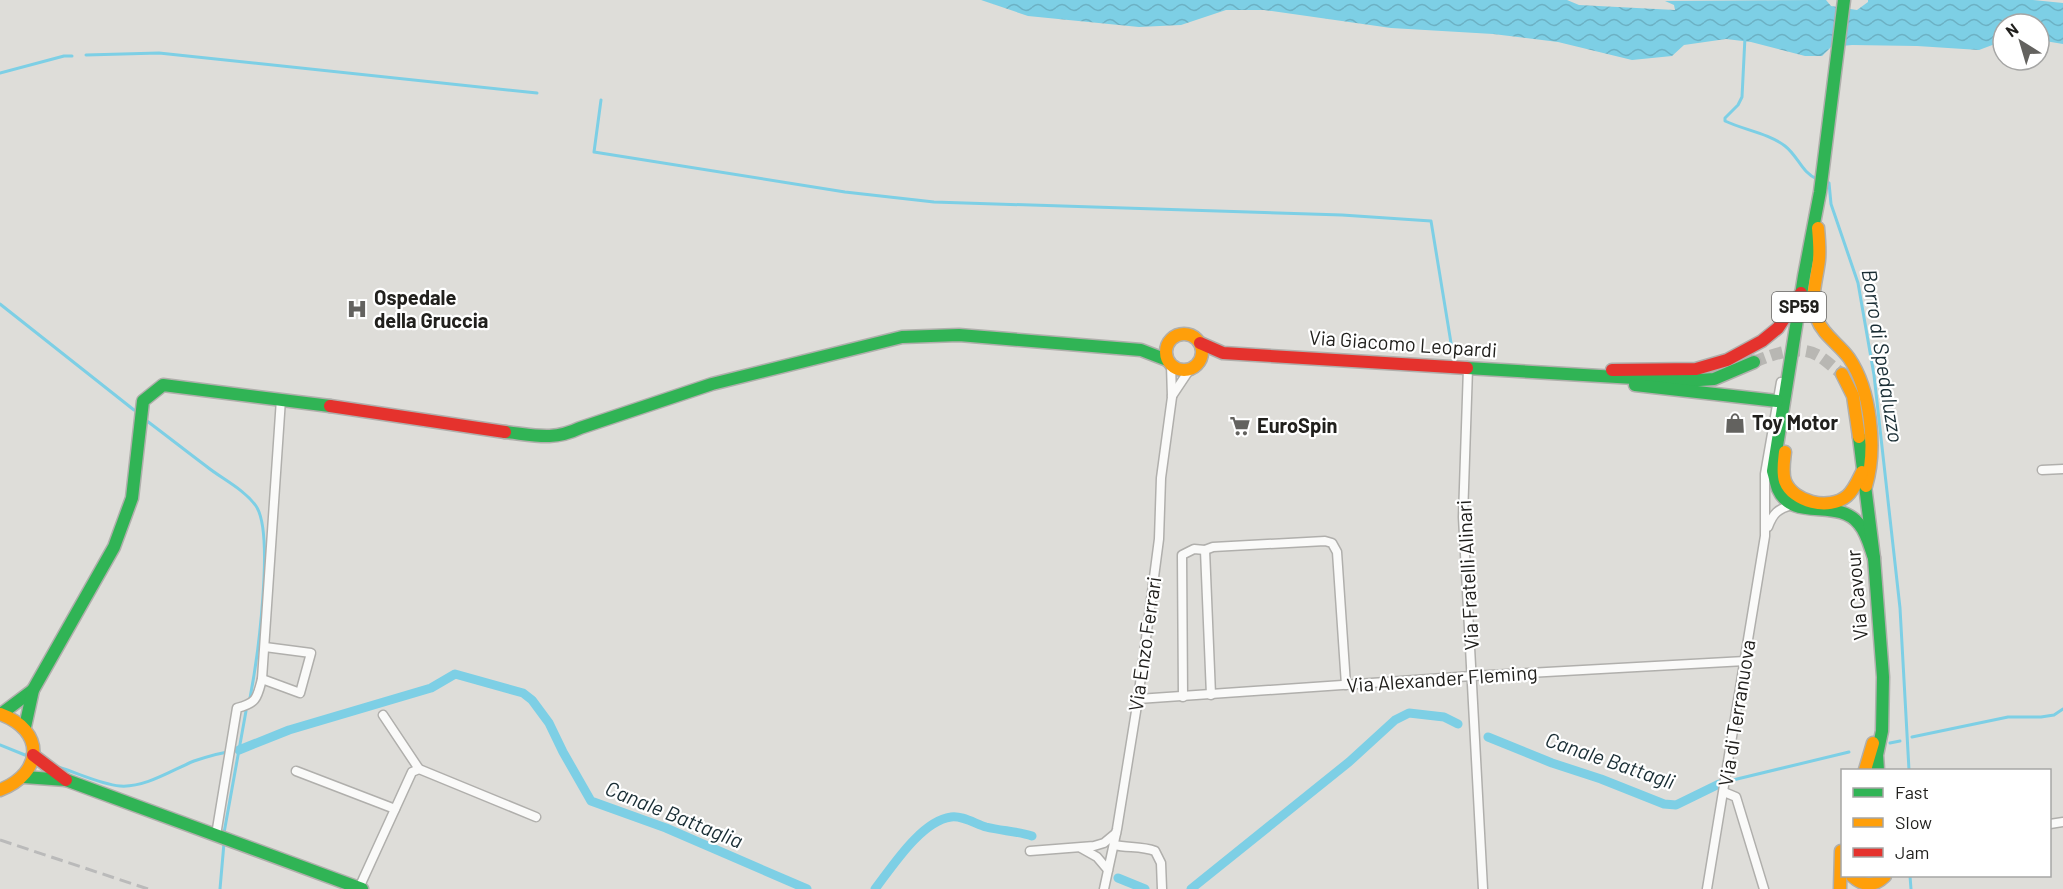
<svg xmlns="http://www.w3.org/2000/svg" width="2063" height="889" font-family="Barlow,sans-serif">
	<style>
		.water { fill: url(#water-waves) }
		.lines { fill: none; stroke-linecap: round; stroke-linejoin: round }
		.stream { stroke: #7dcfe5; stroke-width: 3 }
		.canal { stroke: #7dcfe5; stroke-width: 9 }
		.secondary-tunnel { stroke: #b8b7b3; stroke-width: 12; stroke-dasharray: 12 6; stroke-linecap: butt }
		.street-casing { stroke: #b0afac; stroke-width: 11 }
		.fast-casing { stroke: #b0afac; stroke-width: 15 }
		.slow-casing { stroke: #b0afac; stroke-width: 15 }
		.jam-casing { stroke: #b0afac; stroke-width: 15 }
		.street { stroke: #fafaf9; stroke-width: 8 }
		.fast { stroke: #30b455; stroke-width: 12 }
		.slow { stroke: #ff9f0a; stroke-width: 12 }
		.jam { stroke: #e5322d; stroke-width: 12 }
		.rail { stroke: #bababa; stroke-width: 3; stroke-dasharray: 12 6; stroke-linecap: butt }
		.labels { text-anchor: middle; stroke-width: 4.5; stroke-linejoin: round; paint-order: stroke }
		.shield { fill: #fff; stroke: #646361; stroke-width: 1.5 }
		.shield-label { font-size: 18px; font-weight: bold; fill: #21201d }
		.poi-label { font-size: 20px; font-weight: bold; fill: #21201d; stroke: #fff; text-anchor: start }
		.street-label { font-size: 20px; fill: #21201d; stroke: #fff }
		.water-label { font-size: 21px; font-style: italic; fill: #192d34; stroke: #fff }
	</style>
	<defs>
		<pattern id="water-waves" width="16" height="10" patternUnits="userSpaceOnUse" patternTransform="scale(1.5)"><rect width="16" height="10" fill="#7dcfe5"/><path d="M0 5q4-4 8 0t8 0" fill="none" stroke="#6cb1c4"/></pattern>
	</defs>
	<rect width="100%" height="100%" fill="#deddd9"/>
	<path class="water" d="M981,0H1567L1579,5L1675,10L1674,5L1665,1L1826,0L1831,6L1857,10L1868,2V0H2033L2063,3V44L2039,40V24H2003V41L1979,50L1917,46L1852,45L1831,47L1822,56H1805L1751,42L1726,39L1684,45L1672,56L1632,60L1558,42L1493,34L1391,28L1264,10H1226L1181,25L1139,27L1028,16Z"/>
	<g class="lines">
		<g class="stream">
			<path d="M1745,37L1742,97L1738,105L1725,118V121C1744,130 1768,133 1785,146C1798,156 1802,173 1817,179"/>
			<path d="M86,55L159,53L537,93"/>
			<path d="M0,73L64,56H72"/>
			<path d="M601,100L594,152L845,192L934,202L1342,215L1431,221L1452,349"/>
			<path d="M1826,182L1829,183L1831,204L1858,283L1874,375L1900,608L1909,770"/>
			<path d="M0,304L134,410"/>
			<path d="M147,421C167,436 186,451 206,466C222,479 244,489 256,506C275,534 257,662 250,698"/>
			<path d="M1912,737L2008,717H2041L2054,715L2063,709"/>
			<path d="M1890,743L1900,741"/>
			<path d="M0,745L25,755"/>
			<path d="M58,767C78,773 100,784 120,786C145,788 172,770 194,761C209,756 224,752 239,750"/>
			<path d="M1733,780L1849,752"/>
			<path d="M224,833L246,711"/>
			<path d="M1910,876L1911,889"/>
			<path d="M220,889L224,843"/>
		</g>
		<g class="canal">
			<path d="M1488,737L1552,763L1601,779L1664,804L1676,805L1719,784"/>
			<path d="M239,750L289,730L431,688L455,674L523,693L532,700L549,723L563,752L591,801L666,828L807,889"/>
			<path d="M1118,878L1145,889"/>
			<path d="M875,889C892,867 921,821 951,817C961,815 976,824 986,827C1002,831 1017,831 1032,836"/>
			<path d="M1191,889L1349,762L1395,720L1409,713L1444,717L1458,724"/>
		</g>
		<path class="secondary-tunnel" d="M1754,362C1774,354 1799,344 1819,356C1827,361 1834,368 1842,374"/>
		<g class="street-casing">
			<g id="street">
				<path d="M1468,368L1463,517L1483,889"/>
				<path d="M1172,396L1190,369"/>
				<path d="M2042,470L2063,469"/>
				<path d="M1768,527C1773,513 1778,509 1792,505"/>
				<path d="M1205,550L1211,695"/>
				<path d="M262,679L300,693L311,653L265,647"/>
				<path d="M1183,697L1182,555L1194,549L1205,550L1213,547L1325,541L1332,543L1337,552L1346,685"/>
				<path d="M1138,699L1472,676L1745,661"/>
				<path d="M383,715L419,769L536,817"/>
				<path d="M296,771L395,809"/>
				<path d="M1724,792L1736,797L1764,889"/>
				<path d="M2050,824L2063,822"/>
				<path d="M216,835L237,708C257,703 257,698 262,679L281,399"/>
				<path d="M1114,845C1128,848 1142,846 1155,851L1161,863L1162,889"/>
				<path d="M1081,848L1097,857L1108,870"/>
				<path d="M1030,851L1094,846L1104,843L1116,833"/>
				<path d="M359,888L412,772L419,769"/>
				<path d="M1104,889L1117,829L1138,699L1159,539L1161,478L1172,397L1171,365"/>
				<path d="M1707,889L1765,536V474L1781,382"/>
			</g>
		</g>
		<g class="fast-casing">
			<g id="fast">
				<path d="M1844,0L1820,192L1804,276L1773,471C1775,477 1776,484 1778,489C1793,523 1838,497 1859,524C1867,533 1870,547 1874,558"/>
				<path d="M1467,368L1685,381L1714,379L1754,362"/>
				<path d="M1635,385L1777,401"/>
				<path d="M505,432C534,435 553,441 580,428L712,384L902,337L959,335L1141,350L1167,360"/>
				<path d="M1859,437L1874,558L1883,677L1882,731L1877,755L1878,770"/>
				<path d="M1,714L33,690"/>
				<path d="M25,727L33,690L114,547L132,498L143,401L163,385L330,406"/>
				<path d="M24,777L66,780L362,889"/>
			</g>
		</g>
		<g class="slow-casing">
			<g id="slow">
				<path d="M1818,228C1819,239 1820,249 1819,260C1817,279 1809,300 1817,319C1823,335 1839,344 1849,358C1871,390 1877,449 1866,486"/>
				<circle cx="1184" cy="352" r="18"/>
				<path d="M1842,374L1853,396L1859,437"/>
				<path d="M1785,452C1784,461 1782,472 1785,481C1793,502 1829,511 1847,496C1854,490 1858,480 1862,472"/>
				<path d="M0,714C45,730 44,773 0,790"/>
				<path d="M1865,770L1873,743"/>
				<path d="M1852,876C1863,886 1874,887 1885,876"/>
				<path d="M1840,889L1841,851"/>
			</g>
		</g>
		<g class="jam-casing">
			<g id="jam">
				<path d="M1200,343L1223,353L1467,368"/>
				<path d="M1612,370L1696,369L1727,360L1762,341L1778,328L1801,293"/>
				<path d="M330,406L505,432"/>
				<path d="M33,755L66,780"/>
			</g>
		</g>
		<use href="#street" class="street"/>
		<use href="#fast" class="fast"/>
		<use href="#slow" class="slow"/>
		<use href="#jam" class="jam"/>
		<path class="rail" d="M0,840L148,889"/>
	</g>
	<defs>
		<g id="hospital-bare" transform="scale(1.62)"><path d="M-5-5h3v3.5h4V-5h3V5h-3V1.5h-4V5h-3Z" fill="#63625f" stroke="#fff" stroke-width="2.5" paint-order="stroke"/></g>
		<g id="shop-bare" transform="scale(1.62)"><path d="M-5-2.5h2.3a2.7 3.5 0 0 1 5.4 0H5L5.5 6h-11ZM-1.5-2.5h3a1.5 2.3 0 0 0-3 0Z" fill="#63625f" stroke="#fff" stroke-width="2.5" paint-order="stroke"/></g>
		<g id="supermarket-bare" transform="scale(1.62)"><path d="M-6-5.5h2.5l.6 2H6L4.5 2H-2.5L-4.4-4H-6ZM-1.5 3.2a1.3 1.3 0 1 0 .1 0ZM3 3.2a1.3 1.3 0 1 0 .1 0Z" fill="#63625f" stroke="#fff" stroke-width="2.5" paint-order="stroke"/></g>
	</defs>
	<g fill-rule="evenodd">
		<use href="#hospital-bare" x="357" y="309"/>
		<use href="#shop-bare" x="1735" y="423"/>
		<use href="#supermarket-bare" x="1240" y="426"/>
	</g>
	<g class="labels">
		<rect class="shield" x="1772" y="292" width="54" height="30" rx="4.5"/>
		<g class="shield-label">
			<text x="1799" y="313">SP59</text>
		</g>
		<g class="poi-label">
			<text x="374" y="305">Ospedale<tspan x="374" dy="23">della Gruccia</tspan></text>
			<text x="1752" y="430">Toy Motor</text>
			<text x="1257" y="433">EuroSpin</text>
		</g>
		<g class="street-label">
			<text transform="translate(1403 344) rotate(4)" y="7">Via Giacomo Leopardi</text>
			<text transform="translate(1468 575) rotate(-93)" y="7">Via Fratelli Alinari</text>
			<text transform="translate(1857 595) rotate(-95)" y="7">Via Cavour</text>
			<text transform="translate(1145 644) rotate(-82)" y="7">Via Enzo Ferrari</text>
			<text transform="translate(1442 679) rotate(-4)" y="7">Via Alexander Fleming</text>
			<text transform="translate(1737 713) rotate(-81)" y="7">Via di Terranuova</text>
		</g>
		<g class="water-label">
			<text transform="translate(1882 356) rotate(81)" y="7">Borro di Spedaluzzo</text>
			<text transform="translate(1610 761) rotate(19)" y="7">Canale Battagli</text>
			<text transform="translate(674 815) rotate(22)" y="7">Canale Battaglia</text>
		</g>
	</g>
	<rect x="1841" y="769" width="210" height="108" fill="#ffffff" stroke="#a6a6a5" stroke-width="1.5"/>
	<rect x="1853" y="788" width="30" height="9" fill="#30b455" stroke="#a6a6a5" stroke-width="1.5"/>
	<text x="1895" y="799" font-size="18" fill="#21201d">Fast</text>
	<rect x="1853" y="818" width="30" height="9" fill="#ff9f0a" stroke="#a6a6a5" stroke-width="1.5"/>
	<text x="1895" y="829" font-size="18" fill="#21201d">Slow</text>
	<rect x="1853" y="848" width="30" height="9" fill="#e5322d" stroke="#a6a6a5" stroke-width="1.5"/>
	<text x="1895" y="859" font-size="18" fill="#21201d">Jam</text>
	<g transform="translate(2021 42) rotate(323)"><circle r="28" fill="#ffffff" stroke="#a6a6a5" stroke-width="1.5"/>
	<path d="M0-4.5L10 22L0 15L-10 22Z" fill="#63625f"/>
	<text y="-9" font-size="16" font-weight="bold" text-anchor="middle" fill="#21201d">N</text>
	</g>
</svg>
